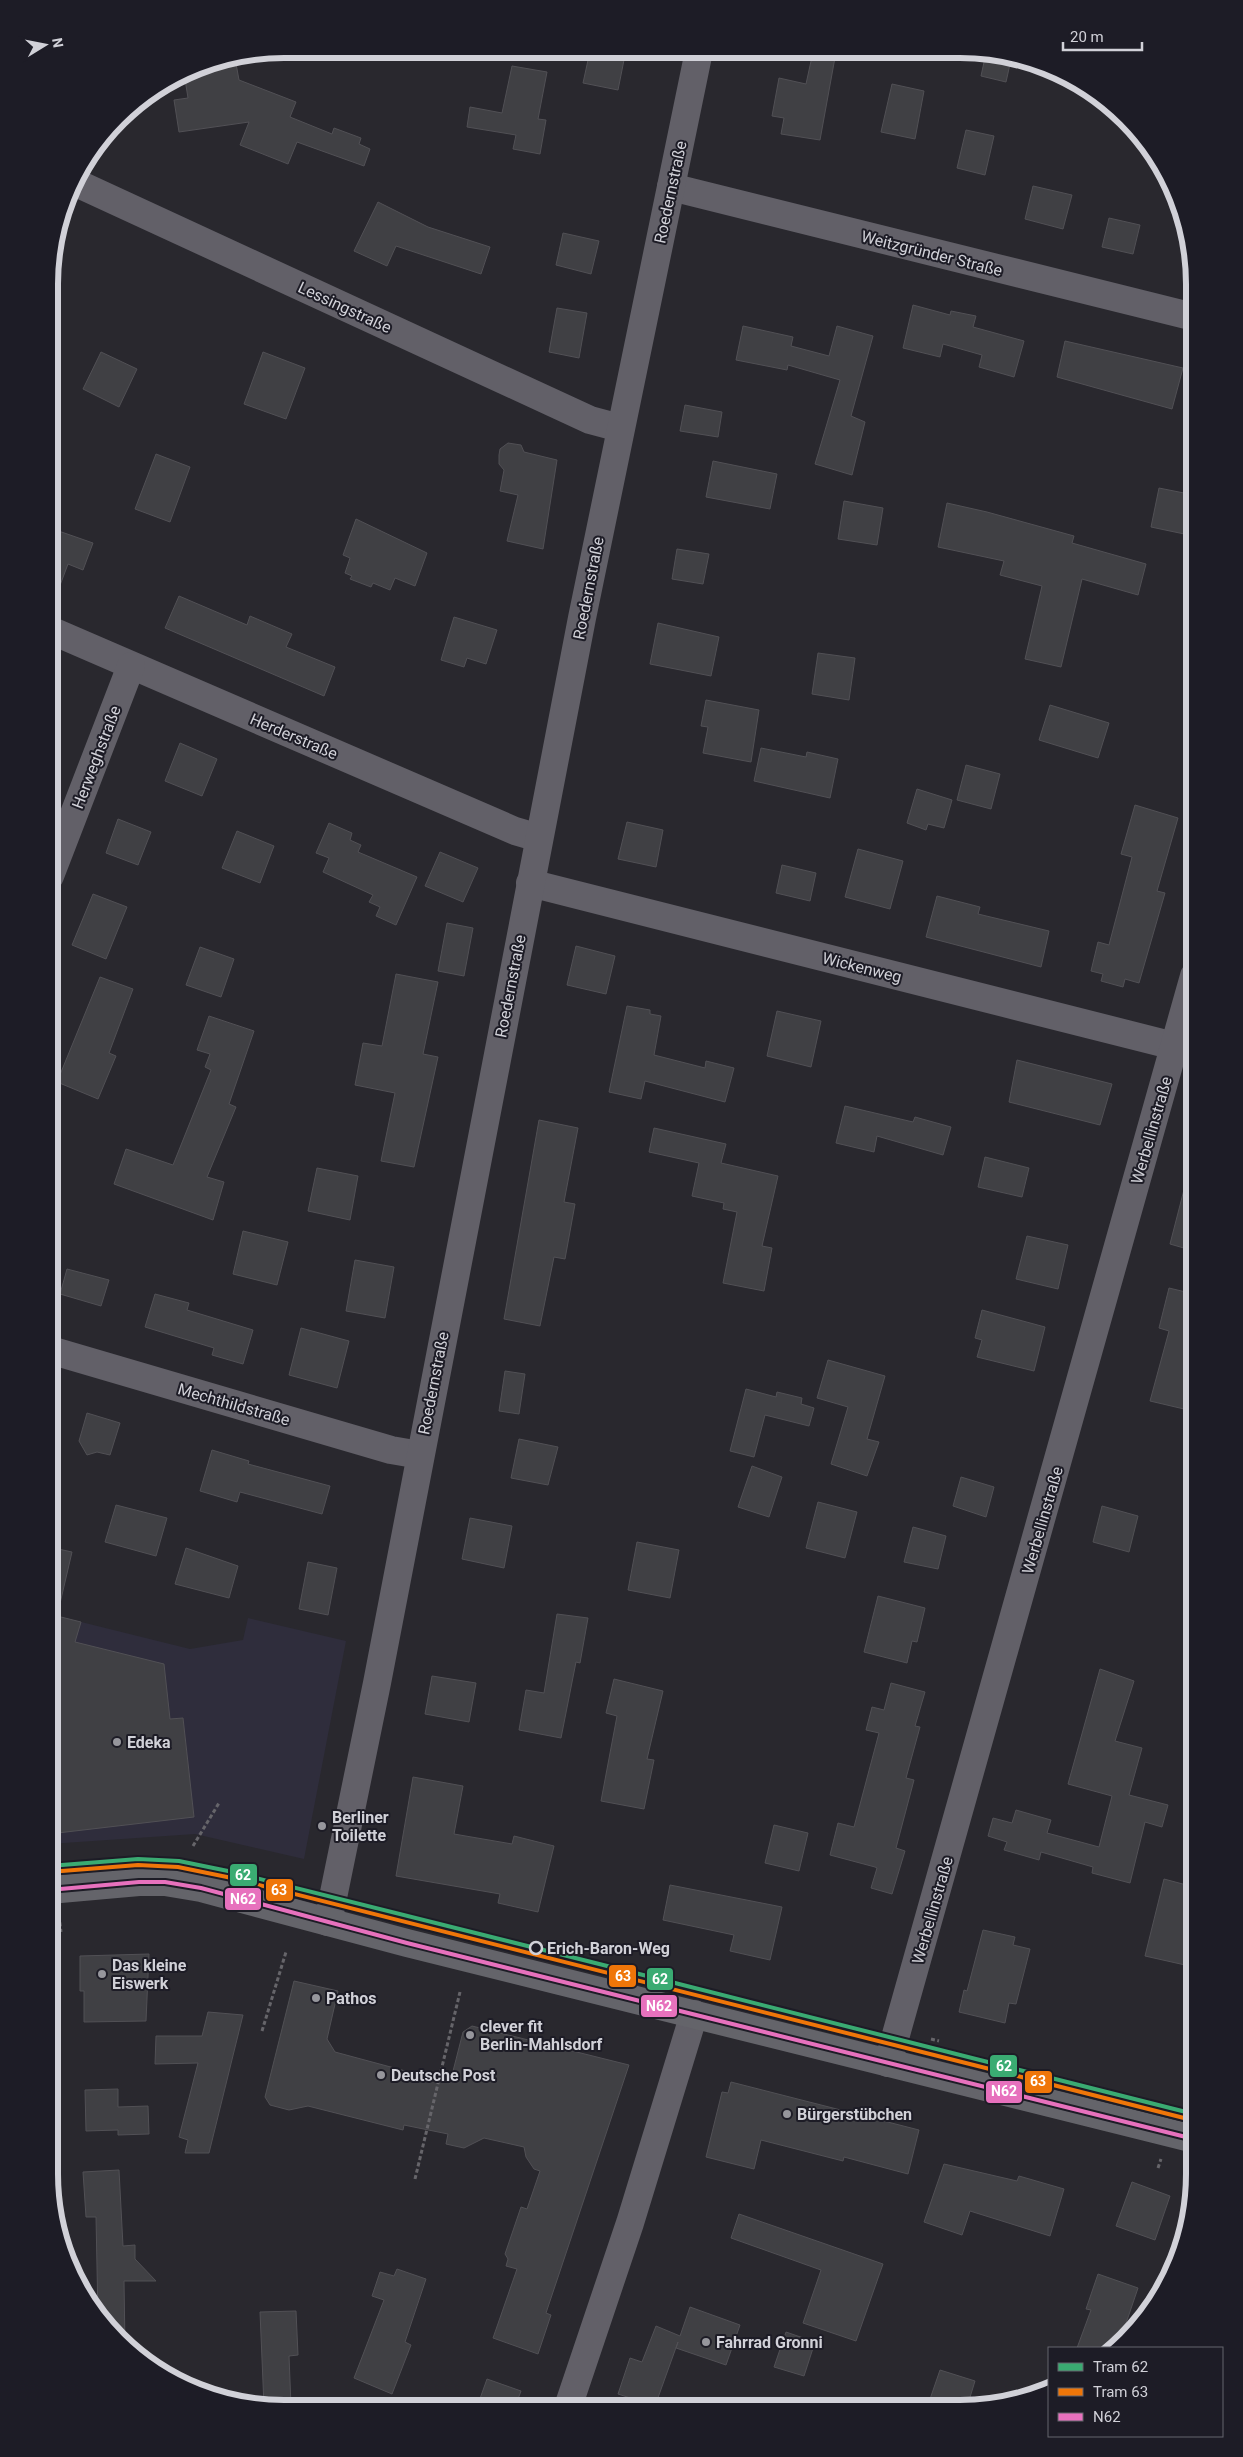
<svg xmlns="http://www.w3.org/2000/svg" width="1243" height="2457" font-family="Roboto,sans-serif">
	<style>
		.built { fill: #2f2d3c }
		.building { fill: #404044; stroke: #515055 }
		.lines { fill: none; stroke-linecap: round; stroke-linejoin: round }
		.path { stroke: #66656a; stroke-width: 3; stroke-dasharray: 4 2.5; stroke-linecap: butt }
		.street { stroke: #626068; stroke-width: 28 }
		.secondary { stroke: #64646a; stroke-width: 28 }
		.bus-1-casing { stroke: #1d1c26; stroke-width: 8 }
		.bus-1 { stroke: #e771bd; stroke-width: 4 }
		.tram-1-casing { stroke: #1d1c26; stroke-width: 8 }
		.tram-2-casing { stroke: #1d1c26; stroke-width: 8 }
		.tram-1 { stroke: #3aab72; stroke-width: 4 }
		.tram-2 { stroke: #ef7609; stroke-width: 4 }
		.poi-dot { fill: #96969c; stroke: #1d1c26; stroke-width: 2 }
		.stop-dot { fill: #1d1c26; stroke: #d1d1d8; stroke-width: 2.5 }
		.labels { text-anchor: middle; stroke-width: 4; stroke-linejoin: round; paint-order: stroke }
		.street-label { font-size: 16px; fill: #d1d1d8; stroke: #1d1c26 }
		.poi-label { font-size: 16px; font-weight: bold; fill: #d1d1d8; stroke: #1d1c26; text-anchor: start }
		.stop-label { font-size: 16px; font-weight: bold; fill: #d1d1d8; stroke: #1d1c26; text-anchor: start }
		.rim { fill: none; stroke: #d1d1d8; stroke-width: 6 }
		.line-badge { stroke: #1d1c26; stroke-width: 2 }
		.badge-label { font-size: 14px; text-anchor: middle; font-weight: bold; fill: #fff }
	</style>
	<rect width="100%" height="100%" fill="#29282e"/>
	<path class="built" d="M49,1614L190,1649L243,1640L248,1618L346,1641L304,1859L195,1834L49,1844Z"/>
	<g class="building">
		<path d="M590,51L625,55L618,90L583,83Z"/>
		<path d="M813,52H836L820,140L781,134L784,118L772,116L779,78L806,84Z"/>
		<path d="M986,53L1012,55L1006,82L981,76Z"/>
		<path d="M235,58L239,80L296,102L290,117L332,134L334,128L361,138L359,144L370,149L364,166L297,142L288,164L240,145L249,122L179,132L174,100L188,98L184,73L207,70L206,64Z"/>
		<path d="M512,66L547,72L538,119L546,120L540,154L513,149L516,135L467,127L470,107L502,113Z"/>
		<path d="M892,84L924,91L915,139L881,132Z"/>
		<path d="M966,130L994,136L985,175L957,168Z"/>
		<path d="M1033,186L1072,195L1063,229L1025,219Z"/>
		<path d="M378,202L428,227L490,247L481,274L396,246L387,266L354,251Z"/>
		<path d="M1109,218L1140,225L1133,254L1102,247Z"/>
		<path d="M563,233L599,241L591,274L556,265Z"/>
		<path d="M913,305L950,315L951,311L976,316L973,327L1024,341L1014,377L979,367L982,355L943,344L940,357L903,348Z"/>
		<path d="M557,308L587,313L579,358L549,352Z"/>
		<path d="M743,326L793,337L791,346L829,356L837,326L873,336L851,416L865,422L852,475L815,464L840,380L788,365L787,370L736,360Z"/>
		<path d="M1065,341L1183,368L1172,409L1057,377Z"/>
		<path d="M101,352L137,369L119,407L83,389Z"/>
		<path d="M263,352L305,368L286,419L244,404Z"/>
		<path d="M685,405L722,412L718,437L680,431Z"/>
		<path d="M508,443L521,445L524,452L557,460L543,549L507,541L518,495L500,491L504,470L499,464V455L500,449Z"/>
		<path d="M156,454L190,467L170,522L135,509Z"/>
		<path d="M713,461L777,474L770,509L706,497Z"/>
		<path d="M1159,488L1194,495V511L1189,535L1151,527Z"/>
		<path d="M844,501L883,508L877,545L838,539Z"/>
		<path d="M947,503L987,512L1074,536L1072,543L1146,564L1138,595L1082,579L1061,667L1025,659L1042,586L1000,575L1004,561L938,547Z"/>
		<path d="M356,519L427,553L415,586L395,578L390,590L373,583L371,587L350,579L352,576L345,573L350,558L343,555Z"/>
		<path d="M50,528L93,543L83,570L68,564L53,604H50Z"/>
		<path d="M677,549L709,554L703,584L672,579Z"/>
		<path d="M179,596L247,625L250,616L292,634L286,647L335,667L324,696L165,628Z"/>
		<path d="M454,617L497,630L486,664L467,658L464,667L441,660Z"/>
		<path d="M658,623L719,637L711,676L650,664Z"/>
		<path d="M818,653L855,658L849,700L812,694Z"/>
		<path d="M706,700L759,710L751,762L703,753L708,727L701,726Z"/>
		<path d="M1050,705L1109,723L1098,758L1039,740Z"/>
		<path d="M180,743L217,759L202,796L165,781Z"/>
		<path d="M761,748L806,757L807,752L838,759L830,798L754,781Z"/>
		<path d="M966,765L1000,774L991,809L957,800Z"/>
		<path d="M917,789L952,800L944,828L928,824L926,830L907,823Z"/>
		<path d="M1135,805L1178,818L1157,891L1165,893L1139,983L1125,979L1123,987L1101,981L1103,974L1091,971L1098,942L1109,945L1132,857L1121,854Z"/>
		<path d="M118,819L151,832L138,865L106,853Z"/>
		<path d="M627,822L663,830L656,867L618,859Z"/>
		<path d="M329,823L352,833L350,840L361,845L358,852L417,877L396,925L376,916L380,907L369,902L373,895L323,872L329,858L316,853Z"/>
		<path d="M237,831L274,846L260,883L222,868Z"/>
		<path d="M858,849L903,861L890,909L845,897Z"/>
		<path d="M440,852L478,868L463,902L425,886Z"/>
		<path d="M782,865L816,873L810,901L776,893Z"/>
		<path d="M93,894L127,907L106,959L72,945Z"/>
		<path d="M937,896L980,907L978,914L1049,931L1041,967L926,937Z"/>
		<path d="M447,923L473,928L464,976L438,971Z"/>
		<path d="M576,946L615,956L606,994L567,985Z"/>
		<path d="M200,947L234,959L221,997L186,985Z"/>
		<path d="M396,974L438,982L423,1054L438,1057L414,1167L381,1161L395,1093L355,1085L363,1043L382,1046Z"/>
		<path d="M100,977L133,989L109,1053L116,1056L98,1099L57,1082Z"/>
		<path d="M627,1006L650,1010V1014L661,1016L654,1055L705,1068L706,1061L734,1068L725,1102L645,1081L641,1099L609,1092Z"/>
		<path d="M777,1011L821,1021L811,1067L767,1056Z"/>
		<path d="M209,1016L254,1031L229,1104L236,1107L207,1177L224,1182L213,1220L114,1184L126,1149L173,1165L211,1070L205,1067L210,1054L197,1050Z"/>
		<path d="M1017,1060L1112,1084L1100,1125L1009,1102Z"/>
		<path d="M845,1106L913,1122L915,1117L951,1127L943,1155L877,1136L874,1152L836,1143Z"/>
		<path d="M539,1120L578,1128L564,1202L575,1204L565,1259L554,1257L540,1326L504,1319Z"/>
		<path d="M654,1128L726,1144L721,1163L778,1176L762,1246L772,1248L764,1291L723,1283L737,1212L723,1209L724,1203L692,1196L699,1163L649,1152Z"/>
		<path d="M985,1157L1029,1168L1022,1197L978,1187Z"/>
		<path d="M317,1168L358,1176L350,1220L308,1211Z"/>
		<path d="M1187,1178L1194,1179V1251L1170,1244Z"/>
		<path d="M243,1231L288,1242L277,1285L233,1274Z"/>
		<path d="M1027,1236L1068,1245L1058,1289L1016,1279Z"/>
		<path d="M355,1260L394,1267L385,1318L346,1311Z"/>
		<path d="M67,1269L109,1280L101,1306L60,1294Z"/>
		<path d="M1169,1288L1194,1294V1330L1186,1365L1194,1369L1184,1409L1150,1401L1169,1331L1159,1328Z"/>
		<path d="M155,1294L189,1303L187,1310L253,1330L243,1364L212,1355L214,1348L145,1327Z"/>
		<path d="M982,1310L1045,1327L1034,1371L977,1357L982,1340L975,1338Z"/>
		<path d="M301,1328L349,1341L337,1388L289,1375Z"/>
		<path d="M828,1360L885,1376L867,1439L879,1442L867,1476L831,1464L848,1407L817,1398Z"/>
		<path d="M505,1371L525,1374L519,1414L499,1411Z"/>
		<path d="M746,1389L776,1397L777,1392L802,1398L801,1404L814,1408L809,1426L765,1415L754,1457L730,1451Z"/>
		<path d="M87,1413L120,1423L110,1455L97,1452L87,1455L79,1441Z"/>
		<path d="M519,1439L558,1447L548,1485L511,1478Z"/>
		<path d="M212,1450L249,1461L248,1464L330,1486L322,1514L240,1492L237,1502L200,1491Z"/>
		<path d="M752,1466L782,1477L769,1517L738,1507Z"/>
		<path d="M961,1477L994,1487L986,1517L953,1506Z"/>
		<path d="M818,1502L857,1512L845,1558L806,1548Z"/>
		<path d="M116,1505L167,1518L156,1556L105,1542Z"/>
		<path d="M1102,1506L1138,1516L1129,1552L1093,1542Z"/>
		<path d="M470,1518L512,1526L504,1568L462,1559Z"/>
		<path d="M913,1527L946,1536L938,1569L904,1562Z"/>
		<path d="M637,1542L679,1550L670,1598L628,1590Z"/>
		<path d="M49,1547L72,1552L58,1612L49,1611Z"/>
		<path d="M186,1548L238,1566L229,1598L175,1584Z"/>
		<path d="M308,1562L337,1568L328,1615L299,1609Z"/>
		<path d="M878,1596L925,1608L917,1642L912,1641L907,1663L864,1652Z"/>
		<path d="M49,1614L81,1622L75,1642L164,1664L170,1719L183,1718L194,1817L49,1834Z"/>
		<path d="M557,1614L588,1618L580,1663L576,1662L561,1738L519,1730L526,1690L544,1693Z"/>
		<path d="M1100,1669L1134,1681L1115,1741L1142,1748L1129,1795L1168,1805L1162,1827L1145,1822L1130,1883L1092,1873L1093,1867L1041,1852L1039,1860L1004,1850L1007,1842L988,1836L993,1818L1012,1823L1016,1810L1051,1820L1047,1833L1099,1847L1112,1796L1068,1784Z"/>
		<path d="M432,1676L476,1683L469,1722L425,1714Z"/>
		<path d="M614,1679L663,1691L647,1759L654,1760L644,1809L601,1801L617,1716L606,1713Z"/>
		<path d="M891,1683L925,1692L915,1726L920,1727L906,1778L914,1780L896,1848L905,1851L892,1894L871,1888L877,1868L875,1867L830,1855L838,1823L854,1827L879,1733L866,1730L872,1707L884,1710Z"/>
		<path d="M413,1777L463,1786L454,1834L512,1844L514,1836L554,1846L538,1912L498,1903L500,1894L396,1876Z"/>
		<path d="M774,1825L808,1833L799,1871L765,1863Z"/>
		<path d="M1164,1879L1194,1887V1967L1145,1956Z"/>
		<path d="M670,1885L782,1907L770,1960L730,1951L734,1935L663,1920Z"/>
		<path d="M983,1930L1015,1937L1013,1945L1030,1949L1016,2004L1009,2003L1005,2023L959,2012L964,1990L967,1991Z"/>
		<path d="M149,1954L146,2021L84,2022V1991H80V1956Z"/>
		<path d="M294,1981L338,1991L327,2039L335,2052L450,2083L463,2032L472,2026L629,2065L546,2313L551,2315L538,2354L493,2338L517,2269L506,2266L508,2259L505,2254L521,2207L527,2209L540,2171L534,2169L526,2157L524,2147L484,2138L464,2148L446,2144L448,2134L404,2125L403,2130L308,2106L289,2110L270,2105L265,2097Z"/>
		<path d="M208,2012L243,2015L209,2153H185L188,2140L179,2137L198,2063L155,2064L156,2036H202Z"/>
		<path d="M731,2082L919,2130L908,2174L844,2157L843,2161L761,2140L754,2169L706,2157L722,2092L728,2093Z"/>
		<path d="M118,2089V2107L148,2106L149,2134L118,2135V2130L86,2131L85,2090Z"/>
		<path d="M944,2164L1017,2181L1019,2176L1064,2189L1050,2236L970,2211L962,2235L924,2222Z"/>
		<path d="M119,2170L123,2246L135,2245V2259L156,2281H124L125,2346L98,2316L96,2217H86L83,2172Z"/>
		<path d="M1132,2182L1170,2196L1155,2240L1116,2226Z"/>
		<path d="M739,2214L883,2264L856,2341L803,2323L821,2270L731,2238Z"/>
		<path d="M397,2269L426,2279L405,2342L411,2345L392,2394L354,2378L384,2300L372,2296L380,2272L394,2276Z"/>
		<path d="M1098,2274L1138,2288L1120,2341L1112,2348H1077L1091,2310L1086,2309Z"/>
		<path d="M690,2307L740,2325L726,2365L676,2348L678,2342L655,2406L618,2394L630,2358L642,2362L656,2326L680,2336Z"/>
		<path d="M296,2311L298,2355L289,2356L291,2406H264L260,2312Z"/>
		<path d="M786,2332L815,2342L804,2376L774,2367Z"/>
		<path d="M940,2370L975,2381L967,2407L948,2408L929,2402Z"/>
		<path d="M487,2379L521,2391L515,2407H477Z"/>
	</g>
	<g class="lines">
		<g class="path">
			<path d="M193,1846L219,1803"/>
			<path d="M52,1851L53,1863"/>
			<path d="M59,1916L61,1932"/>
			<path d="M262,2031L286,1952"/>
			<path d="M931,2039L939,2041"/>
			<path d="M1158,2168L1161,2159"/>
			<path d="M415,2179L460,1992"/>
		</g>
		<g class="street">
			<path d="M72,181L590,420L620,428"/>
			<path d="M671,187L1194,317"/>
			<path d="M50,630L515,831L539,838"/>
			<path d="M50,876L131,666"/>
			<path d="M530,883L1194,1051"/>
			<path d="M50,1350L391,1450L420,1455"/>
			<path d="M328,1922L377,1683L582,618L699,51"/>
			<path d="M888,2063L1194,976"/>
			<path d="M568,2407L630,2223L694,2014"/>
		</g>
		<path class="secondary" d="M49,1890L139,1882H165L201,1888L407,1943L1194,2139"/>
		<g class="bus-1-casing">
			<path id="bus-1" d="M49,1890L139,1882H165L201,1888L407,1943L1194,2139"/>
		</g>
		<use href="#bus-1" class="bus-1"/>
		<g class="tram-1-casing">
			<path id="tram-1" d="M49,1866L138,1859L179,1861L228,1871C551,1950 871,2034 1194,2114"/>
		</g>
		<g class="tram-2-casing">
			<path id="tram-2" d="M49,1872L138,1865L178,1867L227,1877C549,1956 870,2040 1192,2120"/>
		</g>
		<use href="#tram-1" class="tram-1"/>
		<use href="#tram-2" class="tram-2"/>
	</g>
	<g class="poi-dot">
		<circle cx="117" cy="1742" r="5"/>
		<circle cx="322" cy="1826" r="5"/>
		<circle cx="102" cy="1974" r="5"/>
		<circle cx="316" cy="1998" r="5"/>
		<circle cx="470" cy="2035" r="5"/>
		<circle cx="381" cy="2075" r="5"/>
		<circle cx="787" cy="2114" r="5"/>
		<circle cx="706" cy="2342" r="5"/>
	</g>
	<circle class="stop-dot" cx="536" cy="1948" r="6"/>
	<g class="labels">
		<g class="street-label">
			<text transform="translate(670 192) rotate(-78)" y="6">Roedernstraße</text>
			<text transform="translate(932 253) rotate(14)" y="6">Weitzgründer Straße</text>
			<text transform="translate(345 307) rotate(25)" y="6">Lessingstraße</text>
			<text transform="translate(588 588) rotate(-79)" y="6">Roedernstraße</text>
			<text transform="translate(294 736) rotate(23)" y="6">Herderstraße</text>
			<text transform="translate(96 757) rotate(-69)" y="6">Herweghstraße</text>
			<text transform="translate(862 967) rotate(14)" y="6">Wickenweg</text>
			<text transform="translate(510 986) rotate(-79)" y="6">Roedernstraße</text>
			<text transform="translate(1151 1130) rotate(-74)" y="6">Werbellinstraße</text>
			<text transform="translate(433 1383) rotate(-79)" y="6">Roedernstraße</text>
			<text transform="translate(234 1404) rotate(16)" y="6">Mechthildstraße</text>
			<text transform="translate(1042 1520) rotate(-74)" y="6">Werbellinstraße</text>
			<text transform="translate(932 1910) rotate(-74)" y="6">Werbellinstraße</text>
		</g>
		<g class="poi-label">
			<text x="127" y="1748">Edeka</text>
			<text x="332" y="1823">Berliner<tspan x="332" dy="18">Toilette</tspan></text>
			<text x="112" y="1971">Das kleine<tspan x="112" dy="18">Eiswerk</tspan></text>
			<text x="326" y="2004">Pathos</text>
			<text x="480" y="2032">clever fit<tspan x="480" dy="18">Berlin-Mahlsdorf</tspan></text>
			<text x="391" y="2081">Deutsche Post</text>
			<text x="797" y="2120">Bürgerstübchen</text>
			<text x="716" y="2348">Fahrrad Gronni</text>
		</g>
		<g class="stop-label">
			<text x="547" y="1954">Erich-Baron-Weg</text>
		</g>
	</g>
	<path d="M0 0H1243V2457H0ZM284 58H960A226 226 0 0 1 1186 284V2174A226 226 0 0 1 960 2400H284A226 226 0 0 1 58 2174V284A226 226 0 0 1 284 58Z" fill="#1d1c26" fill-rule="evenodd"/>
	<path class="rim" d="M284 58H960A226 226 0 0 1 1186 284V2174A226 226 0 0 1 960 2400H284A226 226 0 0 1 58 2174V284A226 226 0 0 1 284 58Z"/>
	<g class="line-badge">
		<rect x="229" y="1863" width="29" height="24" rx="5" fill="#3aab72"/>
		<rect x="265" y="1878" width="29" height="24" rx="5" fill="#ef7609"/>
		<rect x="224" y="1887" width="38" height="24" rx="5" fill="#e771bd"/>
		<rect x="608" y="1964" width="29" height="24" rx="5" fill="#ef7609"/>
		<rect x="646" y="1967" width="28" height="24" rx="5" fill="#3aab72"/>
		<rect x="640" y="1994" width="38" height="24" rx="5" fill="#e771bd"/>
		<rect x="989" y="2054" width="29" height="24" rx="5" fill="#3aab72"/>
		<rect x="1024" y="2070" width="29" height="24" rx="5" fill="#ef7609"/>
		<rect x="985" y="2080" width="38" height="24" rx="5" fill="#e771bd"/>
	</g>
	<g class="badge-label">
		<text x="243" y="1880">62</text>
		<text x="279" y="1895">63</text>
		<text x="243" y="1904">N62</text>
		<text x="623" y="1981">63</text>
		<text x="660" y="1984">62</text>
		<text x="659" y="2011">N62</text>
		<text x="1004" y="2071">62</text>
		<text x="1038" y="2086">63</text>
		<text x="1004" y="2096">N62</text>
	</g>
	<rect x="1048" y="2347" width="175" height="90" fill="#1d1c26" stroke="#65646d"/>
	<rect x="1058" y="2363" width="25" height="8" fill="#3aab72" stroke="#65646d"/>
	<text x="1093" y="2372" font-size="15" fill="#d1d1d8">Tram 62</text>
	<rect x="1058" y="2388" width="25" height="8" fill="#ef7609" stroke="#65646d"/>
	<text x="1093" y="2397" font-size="15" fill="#d1d1d8">Tram 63</text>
	<rect x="1058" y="2413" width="25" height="8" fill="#e771bd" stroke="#65646d"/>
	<text x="1093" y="2422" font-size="15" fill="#d1d1d8">N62</text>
	<g transform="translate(45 45) rotate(80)" stroke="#1d1c26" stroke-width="4" paint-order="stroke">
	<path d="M0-4L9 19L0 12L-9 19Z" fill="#d1d1d8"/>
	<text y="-8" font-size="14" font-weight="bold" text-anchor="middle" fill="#d1d1d8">N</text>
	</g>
	<path d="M1063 42v8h79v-8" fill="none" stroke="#d1d1d8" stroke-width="2.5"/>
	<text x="1070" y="42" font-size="15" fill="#d1d1d8" stroke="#1d1c26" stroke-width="4" paint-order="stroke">20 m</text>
</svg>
